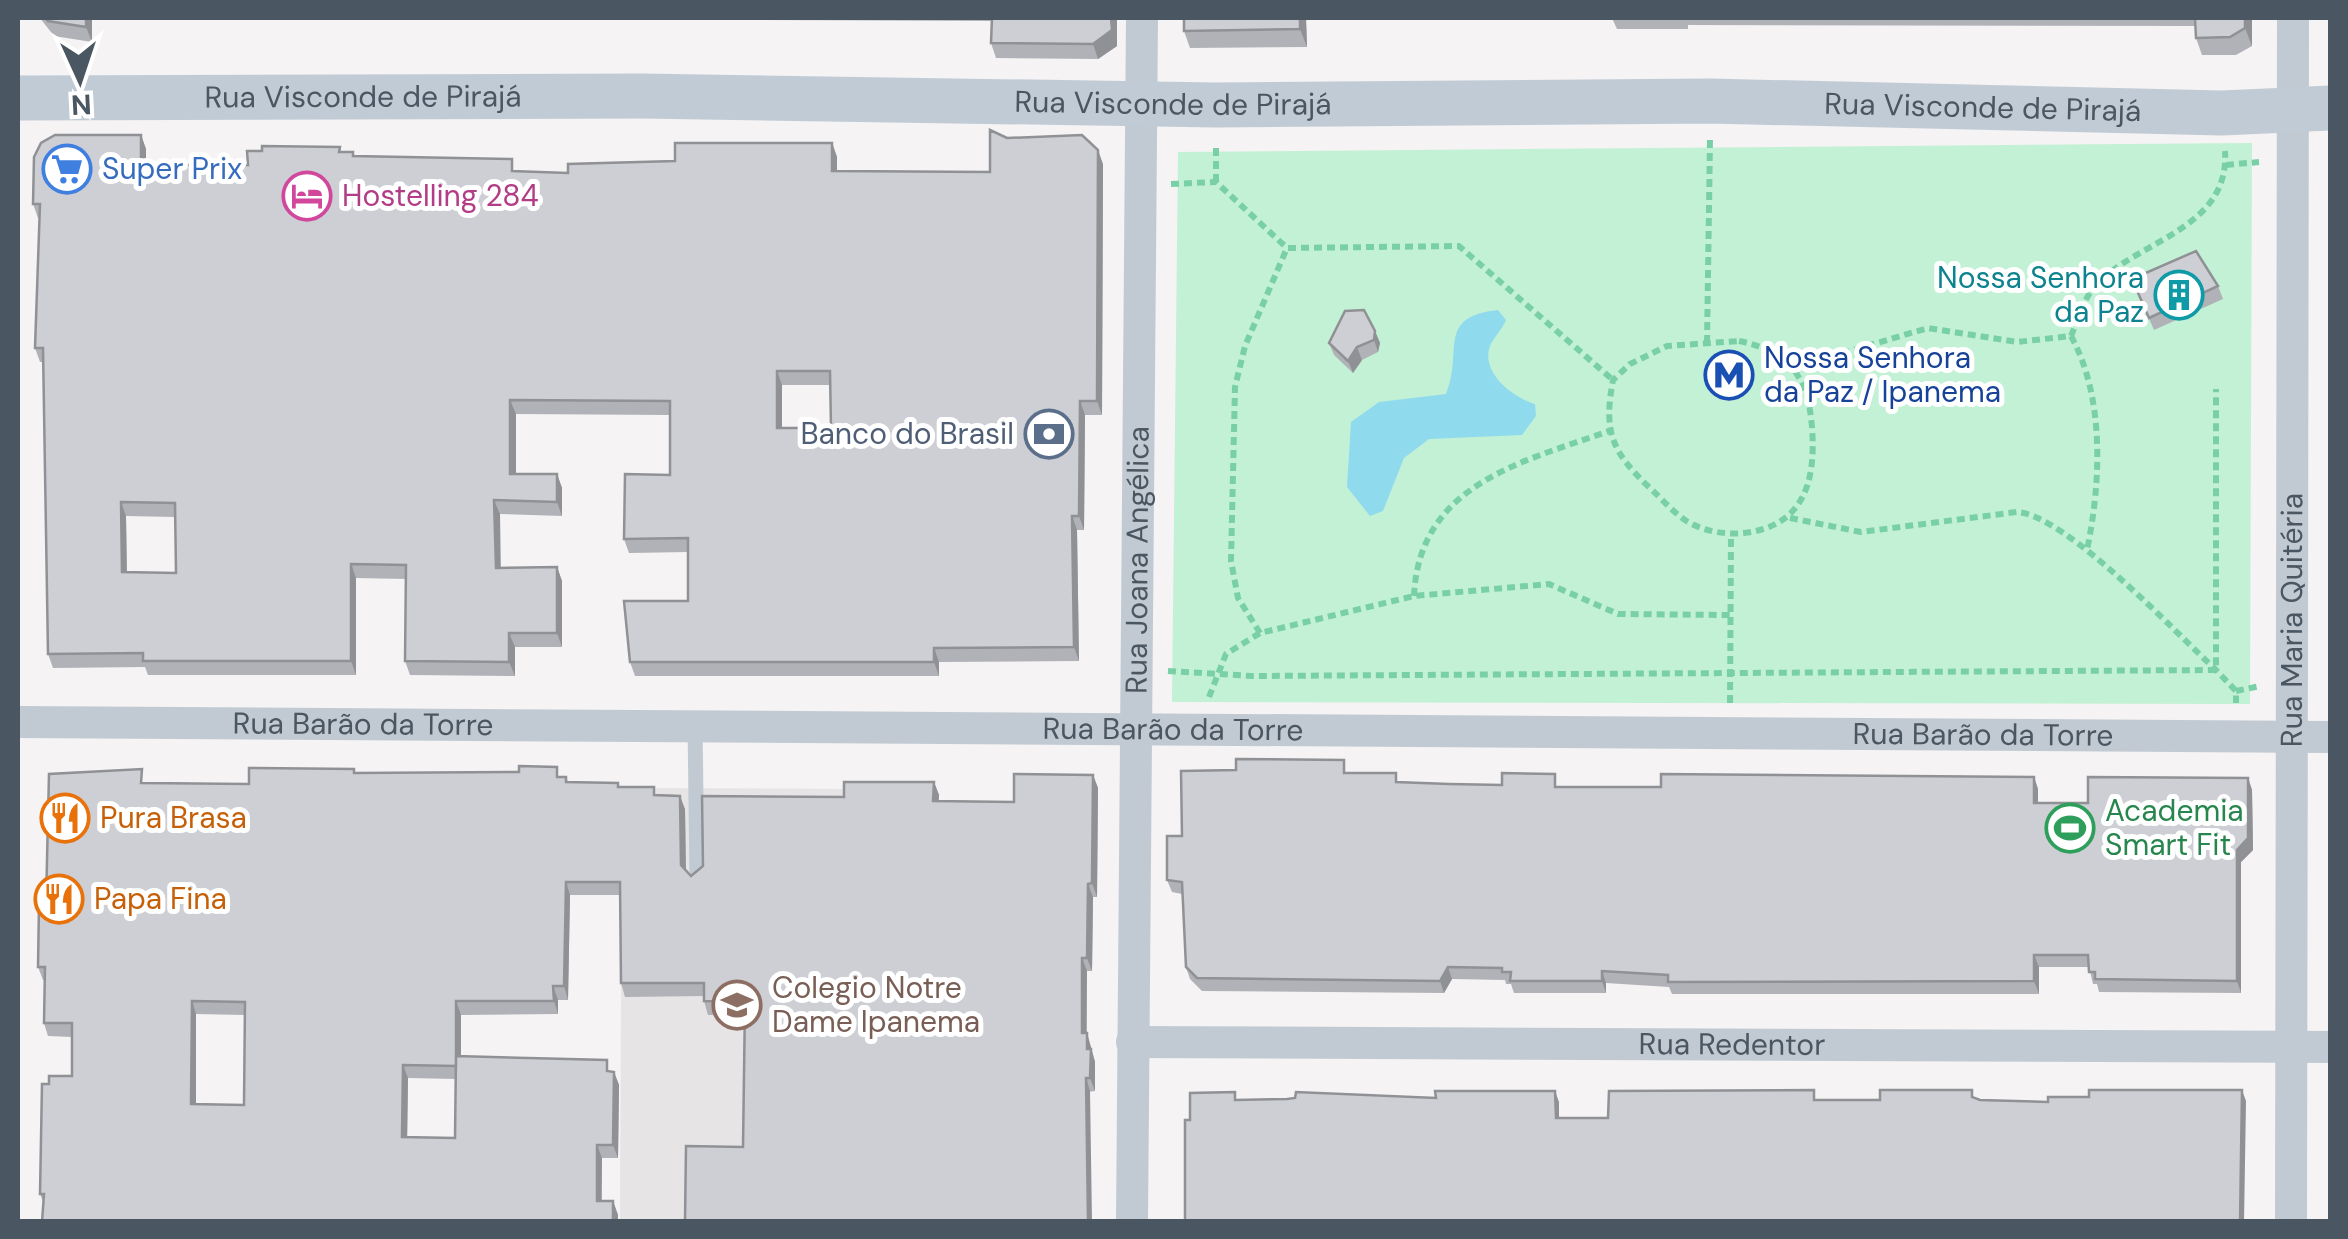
<svg xmlns="http://www.w3.org/2000/svg" width="2348" height="1239" font-family="'DM Sans',sans-serif">
	<style>
		.education { fill: #e6e4e5 }
		.green { fill: #c3f1d5 }
		.water { fill: #90daee }
		.lines { fill: none; stroke-linecap: round; stroke-linejoin: round }
		.path { stroke: #7ad0a6; stroke-width: 6; stroke-dasharray: 8 5; stroke-linecap: butt }
		.lane { stroke: #c1cad2; stroke-width: 15 }
		.street { stroke: #c1cad2; stroke-width: 32 }
		.secondary { stroke: #c1cbd6; stroke-width: 45 }
		.wall { fill: #b0b2b7; fill-rule: evenodd }
		.shaded-wall { fill: #909195 }
		.building { fill: #cdcfd5; stroke: #909195; stroke-width: 2.5; fill-rule: evenodd }
		.labels { text-anchor: middle; stroke-width: 10; stroke-linejoin: round; paint-order: stroke }
		.street-label { font-size: 30px; fill: #4a5661; stroke: #fff }
		.shop-label { font-size: 30px; fill: #366cbe; stroke: #fff; text-anchor: start }
		.hotel-label { font-size: 30px; fill: #b23c85; stroke: #fff; text-anchor: start }
		.culture-label { font-size: 30px; fill: #0d838f; stroke: #fff; text-anchor: end }
		.transit-label { font-size: 30px; fill: #164399; stroke: #fff; text-anchor: start }
		.service-label { font-size: 30px; fill: #4e5e75; stroke: #fff; text-anchor: end }
		.leisure-label { font-size: 30px; fill: #27864d; stroke: #fff; text-anchor: start }
		.food-label { font-size: 30px; fill: #c56008; stroke: #fff; text-anchor: start }
		.education-label { font-size: 30px; fill: #785e54; stroke: #fff; text-anchor: start }
	</style>
	<rect width="100%" height="100%" fill="#f5f3f3"/>
	<path class="education" d="M622,788L854,789L852,1221L620,1222Z"/>
	<path class="green" d="M2252,143L2250,704L1172,702L1178,152Z"/>
	<path class="water" d="M1498,310L1506,320C1502,330 1491,340 1489,349C1483,375 1514,398 1535,404L1536,416L1522,435L1429,439L1404,458L1383,511L1370,516L1347,487L1351,422L1379,402L1446,394C1464,351 1435,317 1498,310Z"/>
	<g class="lines">
		<g class="path">
			<path d="M2226,165L2259,162"/>
			<path d="M1216,182V144"/>
			<path d="M1171,184L1216,182L1287,248L1459,246L1613,380"/>
			<path d="M2071,336C2078,320 2083,300 2095,286C2137,240 2230,230 2225,151"/>
			<path d="M2071,336C2105,398 2101,483 2087,550"/>
			<path d="M1739,341C1759,345 1779,353 1793,369C1807,386 1810,406 1812,427C1816,480 1805,526 1744,533C1724,535 1702,531 1685,520C1673,512 1662,499 1651,489C1612,452 1603,433 1613,380L1630,364L1667,346Z"/>
			<path d="M1707,343L1710,139"/>
			<path d="M1792,368L1928,328L2017,342L2071,336"/>
			<path d="M1790,518L1861,532L2017,512C2066,515 2176,633 2216,670L2236,691V703"/>
			<path d="M1414,596C1419,484 1522,462 1609,431"/>
			<path d="M1260,633L1238,598L1231,561L1235,387L1245,346L1287,248"/>
			<path d="M1168,671L1252,676L2216,670V389"/>
			<path d="M2236,691L2260,686"/>
			<path d="M1209,697L1226,654L1260,633L1414,596L1549,584L1618,614L1730,615"/>
			<path d="M1730,703L1731,534"/>
		</g>
		<path class="lane" d="M695,724L697,878"/>
		<g class="street">
			<path id="s1" d="M18,722L2330,737"/>
			<path id="s2" d="M1132,1042L2330,1047"/>
			<path id="s3" d="M1132,1222L1142,18"/>
			<path id="s4" d="M2291,1222L2293,18"/>
		</g>
		<path class="secondary" id="s5" d="M18,98L642,96L1216,105L1710,101L2222,113L2330,108"/>
	</g>
	<g class="wall">
		<path d="M40,18H92V42L54,36Z"/>
		<path d="M295,18H1117V46L1098,59L996,58L991,43L992,21Z"/>
		<path d="M1306,18L1307,47L1190,48L1184,31Z"/>
		<path d="M1612,18H2252V46L2236,55H2202L2196,38L2195,26L1688,25V29H1617Z"/>
		<path d="M141,135L146,149V165H248L340,147L341,152H353L354,156L516,171L568,173L832,143L837,157V171L990,172L1007,138L1103,164L1102,415H1085L1084,530H1077L1079,661L939,662V676H635L630,662L688,601V552L629,553L624,539L670,475V415L516,414V474H557L562,488V516L500,514V568L557,567L562,581V647H515V676L410,675L405,661L406,579L356,578V675H148L145,667L53,668L48,654L44,362H40L35,348L40,218H38L33,204ZM782,385H831V428H782ZM126,516L175,517L176,573H127Z"/>
		<path d="M2132,279L2218,286L2223,299L2154,330Z"/>
		<path d="M1375,331L1380,343L1378,352L1362,360L1353,373L1334,355L1329,343Z"/>
		<path d="M355,773L566,777L568,782L618,783L619,787L657,795L685,809L686,870L691,876L844,797L934,782L939,795L938,802H1014L1093,775L1098,788L1097,897H1093L1092,971H1087V1033L1095,1062V1091L743,1147L745,1015H708L704,1001V996L625,997L621,983L620,895H570L568,1000H558V1014L461,1015V1056L614,1072L619,1085L618,1158H602V1201H613L618,1215L44,1204L40,1194L49,1084L72,1076V1037L48,1036L44,1023V980H43L38,967L46,904L146,783L249,784ZM196,1014L245,1015L244,1105L196,1104ZM408,1078L456,1079L455,1138L407,1137Z"/>
		<path d="M1348,773L1399,782L1559,787H1661L2034,777L2038,789V803H2088L2248,778L2252,790L2253,850L2241,862V993L2099,992L2097,984H2093L2089,967H2039V994H1672L1669,987L1606,983V993H1514L1511,984H1506L1505,980L1452,979L1444,993L1202,991L1190,979L1186,967L1182,894L1172,892L1167,880L1182,836Z"/>
	</g>
	<g class="shaded-wall">
		<path d="M86,18H92V42L86,27Z"/>
		<path d="M1111,18H1117V46L1098,59L1093,44Z"/>
		<path d="M1300,18H1306L1307,47L1300,29Z"/>
		<path d="M2245,18H2252V46L2245,28Z"/>
		<path d="M141,135L146,149V179L141,165Z"/>
		<path d="M832,143L837,157V185L832,171Z"/>
		<path d="M1098,150L1103,164L1102,415L1097,401Z"/>
		<path d="M1375,331L1380,343L1378,352L1374,340Z"/>
		<path d="M1357,347L1362,360L1353,373L1348,361Z"/>
		<path d="M777,371L782,385V442L777,428Z"/>
		<path d="M510,400L516,414V488L510,474Z"/>
		<path d="M1080,401L1085,415L1084,530L1079,516Z"/>
		<path d="M557,474L562,488V516L557,502Z"/>
		<path d="M494,500L500,514L501,582L496,568Z"/>
		<path d="M121,502L126,516L127,586L122,572Z"/>
		<path d="M1072,516L1077,530L1079,661L1074,647Z"/>
		<path d="M351,564L356,578V675L351,661Z"/>
		<path d="M557,567L562,581V647L557,633Z"/>
		<path d="M509,633L515,647V676L509,662Z"/>
		<path d="M934,648L939,662V676L934,662Z"/>
		<path d="M1093,775L1098,788L1097,897L1092,883Z"/>
		<path d="M2034,777L2038,789V815L2034,803Z"/>
		<path d="M2248,778L2252,790L2253,850L2241,862V993L2237,981V850Z"/>
		<path d="M934,782L939,795L938,815L933,801Z"/>
		<path d="M680,796L685,809L686,878L681,865Z"/>
		<path d="M566,882L570,895L568,1000L564,986Z"/>
		<path d="M1088,884L1093,897L1092,971L1087,958Z"/>
		<path d="M2034,955L2039,967V994L2034,981Z"/>
		<path d="M1082,958L1087,971L1086,1046L1082,1033Z"/>
		<path d="M1448,967L1452,979L1444,993L1440,981Z"/>
		<path d="M1602,971L1606,983V993L1602,981Z"/>
		<path d="M553,986L558,1000V1014L554,1001Z"/>
		<path d="M192,1001L196,1014V1118L191,1104Z"/>
		<path d="M456,1001L461,1015V1079L456,1066Z"/>
		<path d="M1087,1033L1095,1062V1091L1090,1078L1087,1049Z"/>
		<path d="M403,1065L408,1078L407,1150L402,1137Z"/>
		<path d="M614,1072L619,1085L618,1158L613,1145Z"/>
		<path d="M1086,1078L1090,1091L1092,1222H1088Z"/>
		<path d="M2242,1090L2246,1101L2244,1222H2240Z"/>
		<path d="M1555,1091L1559,1102V1129L1556,1118Z"/>
		<path d="M597,1145L602,1158L601,1214L597,1201Z"/>
		<path d="M613,1201L618,1215V1222H613Z"/>
	</g>
	<g class="building">
		<path d="M45,18H86V27L48,21Z"/>
		<path d="M992,18H1111L1112,30L1093,44L991,43Z"/>
		<path d="M1184,18H1300V29L1184,31Z"/>
		<path d="M2195,18H2245V28L2230,37L2196,38Z"/>
		<path d="M990,130L1007,138L1082,135L1098,150L1097,401H1080L1079,516H1072L1074,647L934,648V662H630L624,601H688V538L624,539L625,474L670,475V401L510,400V474H557V502L494,500L496,568L557,567V633H509V662L405,661L406,565L351,564V661H143V653L48,654L43,348H35L40,204H33L34,157L41,143L55,135H141V165H248L247,151H262V146L340,147L339,152H353V156L512,159V171L568,173V164L675,161V143H832V171L990,172ZM777,371H830L831,428H777ZM121,502L175,503L176,573L122,572Z"/>
		<path d="M2196,251L2218,286L2149,318L2132,279Z"/>
		<path d="M1364,310L1375,331L1374,340L1357,347L1348,361L1329,343L1345,311Z"/>
		<path d="M1236,759L1344,760V773H1396V782L1449,784L1502,785V773L1555,774V787H1661V774L2034,777V803H2088V777L2248,778V838L2237,850V981L2095,979V972H2089L2088,955H2034V981L1668,982V975L1602,971V981H1510L1511,972H1502V968L1448,967L1440,981L1197,978L1186,967L1182,882L1167,880V836H1182L1181,771L1236,770Z"/>
		<path d="M519,766L557,767V777H566V782L618,783V787H654V795L680,796L681,865L691,876L703,866L702,796L844,797V782H934L933,801L1014,802V774L1093,775L1092,883L1088,884L1087,958H1082V1033H1087V1049H1091L1090,1078H1086L1088,1222H685L686,1146L743,1147L745,1002L704,1001V983H621L620,882H566L564,986H553L554,1001H456V1066L403,1065L402,1137L455,1138L456,1056L607,1060V1071L614,1072L613,1145H597V1201H613V1222H42L44,1194H40L42,1084H49V1076H72V1023H44L45,967H38L39,904H46L49,774L142,769L141,783L249,784V768L354,769V773L519,772ZM192,1001L245,1002L244,1105L191,1104Z"/>
		<path d="M1814,1090V1100H1880V1090H1972V1097L1980,1100L2048,1102V1097H2089V1090H2242L2240,1222H1185V1120H1190V1093L1235,1092V1100L1287,1099L1295,1098L1296,1092L1436,1098L1435,1091H1555L1556,1118H1608L1609,1091Z"/>
	</g>
	<defs>
		<g id="supermarket-ring" transform="scale(2.5)"><circle r="9.5" fill="#fff" stroke="#3f7fe0" stroke-width="1.5"/><path d="M-6-5.5h2.5l.6 2H6L4.5 2H-2.5L-4.4-4H-6ZM-1.5 3.2a1.3 1.3 0 1 0 .1 0ZM3 3.2a1.3 1.3 0 1 0 .1 0Z" fill="#3f7fe0"/></g>
		<g id="hotel-ring" transform="scale(2.5)"><circle r="9.5" fill="#fff" stroke="#d1479c" stroke-width="1.5"/><path d="M-6-4.5h1.5V1H6V5H4.5V3h-9V5H-6ZM-4 0a1.8 1.8 0 1 1 3.6 0ZM.5 0V-2.5h3Q6-2.5 6 0Z" fill="#d1479c"/></g>
		<g id="building-ring" transform="scale(2.5)"><circle r="9.5" fill="#fff" stroke="#0f9aa8" stroke-width="1.5"/><path d="M-4-6H4V6H1V3H-1V6H-4ZM-2.5-4.3h1.7v1.8h-1.7ZM.8-4.3h1.7v1.8H.8ZM-2.5-1h1.7V.8h-1.7ZM.8-1h1.7V.8H.8Z" fill="#0f9aa8"/></g>
		<g id="metro-ring" transform="scale(2.5)"><circle r="9.5" fill="#fff" stroke="#1a4fb4" stroke-width="1.5"/><path d="M-5.5 5V-5H-3L0 0L3-5H5.5V5H3V-.5L0 4L-3-.5V5Z" fill="#1a4fb4"/></g>
		<g id="bank-ring" transform="scale(2.5)"><circle r="9.5" fill="#fff" stroke="#5c6f8a" stroke-width="1.5"/><path d="M-6-4H6V4H-6ZM0-2.3a2.3 2.3 0 1 0 0 4.6a2.3 2.3 0 1 0 0-4.6Z" fill="#5c6f8a"/></g>
		<g id="restaurant-ring" transform="scale(2.5)"><circle r="9.5" fill="#fff" stroke="#e8710a" stroke-width="1.5"/><path d="M-5-6h1v4h1v-4h1v4h1v-4h1v5L-1.5 .5V6h-2V.5L-5-1ZM5-6V6H3V1.5H1.5Q1.5-4 5-6Z" fill="#e8710a"/></g>
		<g id="stadium-ring" transform="scale(2.5)"><circle r="9.5" fill="#fff" stroke="#2e9e5b" stroke-width="1.5"/><path d="M0-5a6.5 5 0 1 0 0 10a6.5 5 0 1 0 0-10ZM-3.5-1.8h7v3.6h-7Z" fill="#2e9e5b"/></g>
		<g id="school-ring" transform="scale(2.5)"><circle r="9.5" fill="#fff" stroke="#8d6e63" stroke-width="1.5"/><path d="M0-5L7-2L0 1L-7-2ZM-4 1L0 2.5L4 1V4Q0 6-4 4Z" fill="#8d6e63"/></g>
	</defs>
	<g fill-rule="evenodd">
		<use href="#supermarket-ring" x="67" y="169"/>
		<use href="#hotel-ring" x="307" y="196"/>
		<use href="#building-ring" x="2179" y="295"/>
		<use href="#metro-ring" x="1729" y="375"/>
		<use href="#bank-ring" x="1049" y="434"/>
		<use href="#restaurant-ring" x="65" y="818"/>
		<use href="#stadium-ring" x="2070" y="828"/>
		<use href="#restaurant-ring" x="59" y="899"/>
		<use href="#school-ring" x="737" y="1005"/>
	</g>
	<g class="labels">
		<g class="street-label">
			<text dy="10" stroke="none"><textPath href="#s5" startOffset="345">Rua Visconde de Pirajá</textPath></text>
			<text dy="10" stroke="none"><textPath href="#s5" startOffset="1155">Rua Visconde de Pirajá</textPath></text>
			<text dy="10" stroke="none"><textPath href="#s5" startOffset="1965">Rua Visconde de Pirajá</textPath></text>
			<text dy="10" stroke="none"><textPath href="#s3" startOffset="662">Rua Joana Angélica</textPath></text>
			<text dy="10" stroke="none"><textPath href="#s4" startOffset="602">Rua Maria Quitéria</textPath></text>
			<text dy="10" stroke="none"><textPath href="#s1" startOffset="345">Rua Barão da Torre</textPath></text>
			<text dy="10" stroke="none"><textPath href="#s1" startOffset="1155">Rua Barão da Torre</textPath></text>
			<text dy="10" stroke="none"><textPath href="#s1" startOffset="1965">Rua Barão da Torre</textPath></text>
			<text dy="10" stroke="none"><textPath href="#s2" startOffset="600">Rua Redentor</textPath></text>
		</g>
		<g class="shop-label">
			<text x="102" y="179">Super Prix</text>
		</g>
		<g class="hotel-label">
			<text x="342" y="206">Hostelling 284</text>
		</g>
		<g class="culture-label">
			<text x="2144" y="288">Nossa Senhora<tspan x="2144" dy="34">da Paz</tspan></text>
		</g>
		<g class="transit-label">
			<text x="1764" y="368">Nossa Senhora<tspan x="1764" dy="34">da Paz / Ipanema</tspan></text>
		</g>
		<g class="service-label">
			<text x="1014" y="444">Banco do Brasil</text>
		</g>
		<g class="leisure-label">
			<text x="2105" y="821">Academia<tspan x="2105" dy="34">Smart Fit</tspan></text>
		</g>
		<g class="food-label">
			<text x="100" y="828">Pura Brasa</text>
			<text x="94" y="909">Papa Fina</text>
		</g>
		<g class="education-label">
			<text x="772" y="998">Colegio Notre<tspan x="772" dy="34">Dame Ipanema</tspan></text>
		</g>
	</g>
	<rect width="2348" height="1239" fill="none" stroke="#4a5661" stroke-width="40"/>
	<g transform="translate(80 80) rotate(177)" stroke="#ffffff" stroke-width="8" paint-order="stroke">
	<path d="M0-8L18 38L0 25L-18 38Z" fill="#4a5661"/>
	<text y="-15" font-size="28" font-weight="bold" text-anchor="middle" fill="#4a5661">N</text>
	</g>
</svg>
